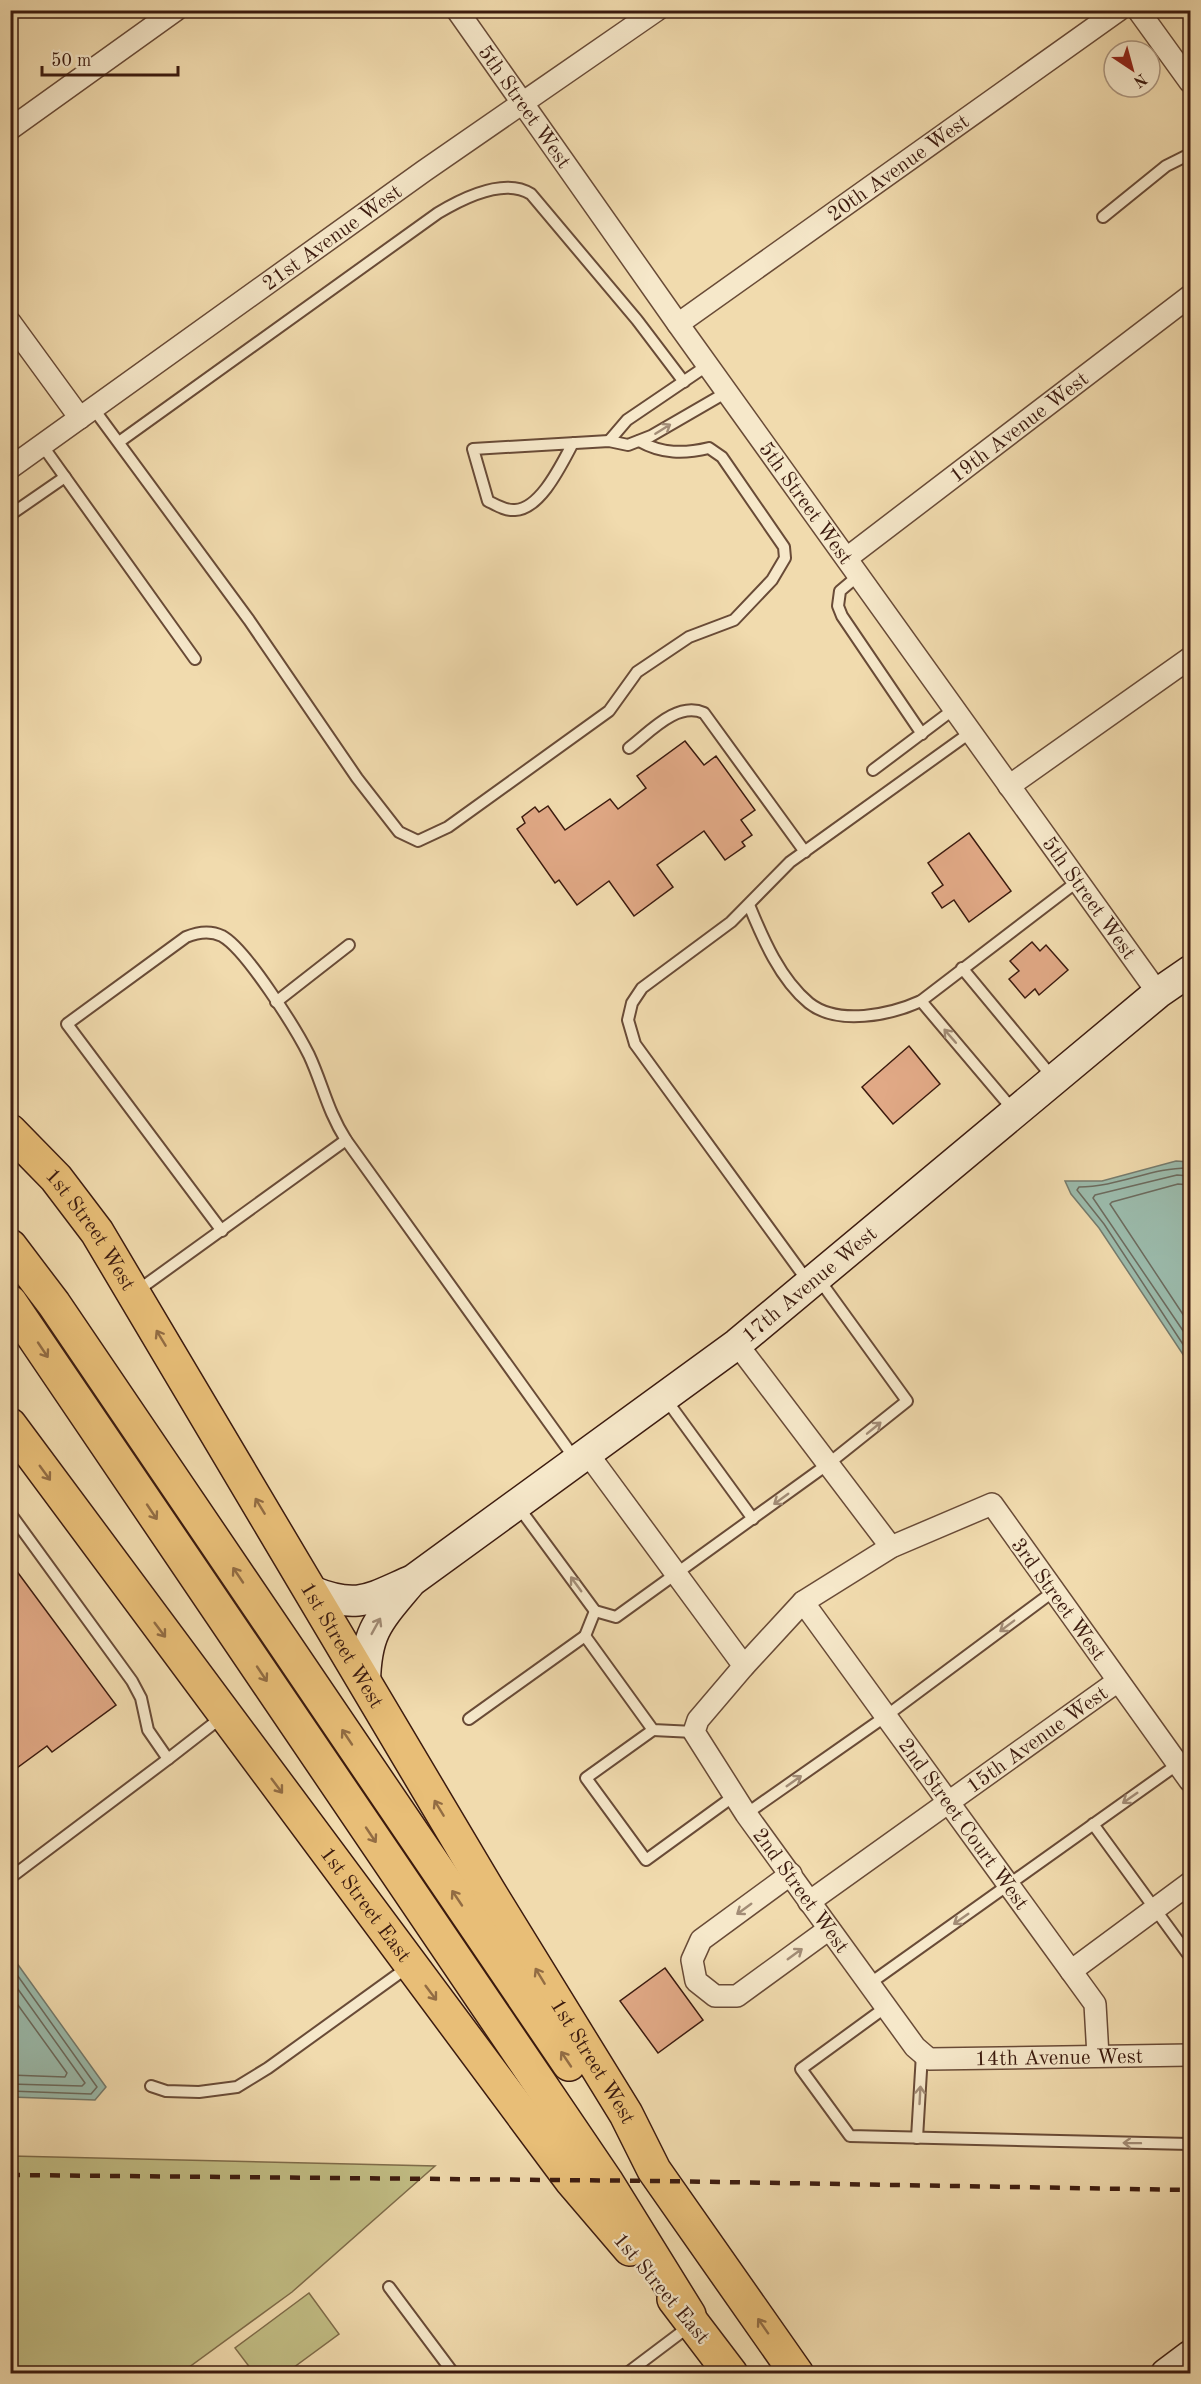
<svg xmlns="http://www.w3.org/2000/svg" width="1201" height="2384" font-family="'Old Standard TT',serif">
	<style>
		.green { fill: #c2be85; stroke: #7f6c4a; stroke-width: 1.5 }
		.water { fill: #9bbbac; stroke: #757b6d; stroke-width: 1.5 }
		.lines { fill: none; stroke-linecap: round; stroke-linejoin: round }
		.shore { stroke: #6c6b5e; stroke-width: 1.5 }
		.building { fill: #e1a986; stroke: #3c1b0f; stroke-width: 1.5 }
		.lane-casing { stroke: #694b37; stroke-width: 14 }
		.street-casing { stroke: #694b37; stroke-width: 24 }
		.secondary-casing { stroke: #3c1b0f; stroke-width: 33 }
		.primary-casing { stroke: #3c1b0f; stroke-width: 36 }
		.lane { stroke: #f6e8ca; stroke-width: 10 }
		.street { stroke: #f6e8ca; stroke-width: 21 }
		.secondary { stroke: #f6e8ca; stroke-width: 30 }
		.primary { stroke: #e8be77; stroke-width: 33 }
		.rail { stroke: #3c1b0f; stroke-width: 4.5; stroke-dasharray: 10 10; stroke-linecap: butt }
		.oneway { stroke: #a28c76 }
		.oneway2 { stroke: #926c43 }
		.labels { text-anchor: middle; stroke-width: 4.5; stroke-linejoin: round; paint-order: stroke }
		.street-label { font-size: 21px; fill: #3c1b0f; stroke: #f6e8ca }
	</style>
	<rect width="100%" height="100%" fill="#f1dbae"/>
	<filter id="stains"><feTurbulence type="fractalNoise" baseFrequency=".00333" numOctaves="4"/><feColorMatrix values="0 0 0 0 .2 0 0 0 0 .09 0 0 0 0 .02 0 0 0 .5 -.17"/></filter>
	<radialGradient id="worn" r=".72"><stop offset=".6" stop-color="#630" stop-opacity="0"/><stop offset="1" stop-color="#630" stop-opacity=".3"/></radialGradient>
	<g class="green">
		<path d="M11,2156L435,2166L292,2292L181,2373L11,2374Z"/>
		<path d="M309,2293L339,2334L286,2373H254L235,2348Z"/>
	</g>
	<g class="water">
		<path d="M1176,1161L1190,1162V1365L1099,1228L1071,1194L1065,1181H1102Z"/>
		<path d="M11,1955L106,2087L95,2100L11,2097Z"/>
	</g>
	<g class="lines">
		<g class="shore">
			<path d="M1190,1168C1153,1167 1118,1187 1079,1187L1077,1190L1104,1224L1190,1355"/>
			<path d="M1190,1176L1177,1175L1095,1195L1093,1198L1190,1341"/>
			<path d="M1190,1185L1178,1184L1112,1202L1110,1204L1190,1325"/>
			<path d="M10,1965L97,2087L91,2094L10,2091"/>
			<path d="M10,1978L85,2083L82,2086L10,2084"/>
			<path d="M10,1994L67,2073L65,2077L10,2075"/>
		</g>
	</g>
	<g class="building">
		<path d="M685,741L704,765L716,756L755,810L741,820L752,835L742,842L745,846L725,860L704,831L657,865L673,887L634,916L609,881L577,905L559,880L555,883L517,829L525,823L522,817L535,807L539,812L548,806L565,830L610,799L618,809L646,788L637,776Z"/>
		<path d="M969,833L1011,891L969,922L954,900L942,908L932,893L943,885L928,863Z"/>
		<path d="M1032,942L1040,951L1046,945L1068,970L1039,995L1035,989L1025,998L1009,979L1019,971L1010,961Z"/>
		<path d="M909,1046L940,1084L893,1124L862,1087Z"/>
		<path d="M10,1562L116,1705L52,1752L47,1746L10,1773Z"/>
		<path d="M665,1968L703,2020L658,2053L620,2001Z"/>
	</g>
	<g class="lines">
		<g class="lane-casing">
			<g id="lane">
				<path d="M1103,217L1166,166L1190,154"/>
				<path d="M93,408L249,620L357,778L399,832L418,841L448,827L609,711L637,672L689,637L734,620L772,580L785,558L784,547L722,457L709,448C684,454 662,454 639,441"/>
				<path d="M609,441L627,420L708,365"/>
				<path d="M119,442L438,213C463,198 504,177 531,194L637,320L684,382"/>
				<path d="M573,443C562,463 541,509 515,510C506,511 496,505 488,501L473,449L609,441L628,445L651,436L727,392"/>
				<path d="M42,445L195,659"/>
				<path d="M10,515L65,477"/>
				<path d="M859,575L840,591L838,606L842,616L922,734"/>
				<path d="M629,748C650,732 677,701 704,713L805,852"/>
				<path d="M873,770L954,709"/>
				<path d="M749,905C763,939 780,979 809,1003C838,1026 890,1015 921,1001L1078,881"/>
				<path d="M962,968L1054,1079"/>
				<path d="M921,1001L1014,1111"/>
				<path d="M276,1002L349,945"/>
				<path d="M222,1231L67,1024L186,937C198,932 210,930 222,936C246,949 296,1029 309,1055C323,1085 327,1110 346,1140L575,1459"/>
				<path d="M809,1283L635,1044L628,1020L632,1003L642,988L731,922L790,862L971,732"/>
				<path d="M137,1291L346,1140"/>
				<path d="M665,1398L753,1519"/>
				<path d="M517,1505L595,1611L616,1617L828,1464L907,1401L818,1278"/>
				<path d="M10,1513L132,1681L141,1698L148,1730L168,1759L222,1717"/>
				<path d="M585,1636L595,1611"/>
				<path d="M469,1719L585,1636L653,1730L694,1732"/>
				<path d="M653,1730L586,1778L646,1860L734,1796"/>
				<path d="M746,1814L886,1716L1054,1591"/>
				<path d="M1093,1824L1190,1957"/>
				<path d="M10,1878L168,1759"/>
				<path d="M869,1984L1178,1764"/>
				<path d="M886,2007L801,2069L850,2136L1190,2144"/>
				<path d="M151,2086L166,2091L199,2092L237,2087L268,2068L408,1967"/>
				<path d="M917,2138L922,2054"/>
				<path d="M389,2287L454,2374"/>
				<path d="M626,2374L691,2325"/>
			</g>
		</g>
		<g class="street-casing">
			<g id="street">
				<path id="s1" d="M457,10L678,324L1158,993"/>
				<path d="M1138,10L1190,82"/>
				<path d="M10,129L176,10"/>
				<path d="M10,322L80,418"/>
				<path id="s2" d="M678,324L1119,10"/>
				<path id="s3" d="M10,468L424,171L657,10"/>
				<path id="s4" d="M847,558L1190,296"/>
				<path d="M1009,786L1190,658"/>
				<path d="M737,1344L891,1547"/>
				<path d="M588,1454L744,1666"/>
				<path id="s5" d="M803,1602L1095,2004L1098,2056"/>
				<path id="s6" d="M1190,1781L992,1504L891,1547L803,1602L744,1666L698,1720L694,1732L746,1814L915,2047L929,2059L1190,2055"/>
				<path d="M791,1874L701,1940L692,1960L696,1981L715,1996H737L829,1929"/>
				<path id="s7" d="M809,1902L1118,1681"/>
				<path d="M1071,1971L1190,1883"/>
			</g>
		</g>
		<g class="secondary-casing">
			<g id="secondary">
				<path id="s8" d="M311,1591C358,1610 369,1599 413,1580L737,1344L1158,993L1190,971"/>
				<path d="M365,1682C366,1632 378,1621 409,1584"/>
				<path d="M1166,2374L1190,2356"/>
			</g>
		</g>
		<g class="primary-casing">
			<g id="primary">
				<path id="s9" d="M10,1131L56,1178L97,1232L488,1890L626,2114L654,2170L797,2374"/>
				<path d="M10,1246L54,1304L569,2064"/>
				<path d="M10,1302L606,2181L689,2315"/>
				<path id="s10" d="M10,1425L571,2180L630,2249"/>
				<path d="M674,2299L731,2374"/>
			</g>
		</g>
		<use href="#lane" class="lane"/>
		<use href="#street" class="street"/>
		<use href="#secondary" class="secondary"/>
		<use href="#primary" class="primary"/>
		<path class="rail" d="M10,2175L661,2181L1190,2190"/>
	</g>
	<defs><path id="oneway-shaft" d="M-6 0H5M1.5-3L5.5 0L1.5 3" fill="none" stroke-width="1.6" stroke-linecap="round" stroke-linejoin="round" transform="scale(1.5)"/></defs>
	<g class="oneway">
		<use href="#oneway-shaft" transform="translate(663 429) rotate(-32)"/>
		<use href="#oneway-shaft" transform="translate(950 1036) rotate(-131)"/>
		<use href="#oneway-shaft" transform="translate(874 1428) rotate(-39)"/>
		<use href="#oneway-shaft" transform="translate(781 1499) rotate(144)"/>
		<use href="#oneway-shaft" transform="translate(576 1584) rotate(-126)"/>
		<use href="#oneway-shaft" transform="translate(376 1626) rotate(-61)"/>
		<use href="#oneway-shaft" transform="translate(1007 1626) rotate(143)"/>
		<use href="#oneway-shaft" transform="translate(794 1781) rotate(-35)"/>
		<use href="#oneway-shaft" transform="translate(1130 1798) rotate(145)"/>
		<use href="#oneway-shaft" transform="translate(744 1909) rotate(144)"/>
		<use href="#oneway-shaft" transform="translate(961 1919) rotate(145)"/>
		<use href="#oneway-shaft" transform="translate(795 1954) rotate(-36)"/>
		<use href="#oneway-shaft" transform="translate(920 2095) rotate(-87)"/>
		<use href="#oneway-shaft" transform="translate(1132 2143) rotate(-179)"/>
	</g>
	<g class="oneway2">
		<use href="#oneway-shaft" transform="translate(161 1338) rotate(-121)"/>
		<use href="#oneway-shaft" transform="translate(43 1350) rotate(56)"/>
		<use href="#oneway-shaft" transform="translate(45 1473) rotate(54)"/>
		<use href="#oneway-shaft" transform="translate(260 1506) rotate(-121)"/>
		<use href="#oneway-shaft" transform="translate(152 1512) rotate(56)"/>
		<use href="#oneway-shaft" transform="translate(238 1575) rotate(-124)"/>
		<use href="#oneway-shaft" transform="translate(160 1630) rotate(53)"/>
		<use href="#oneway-shaft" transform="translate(262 1674) rotate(56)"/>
		<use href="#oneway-shaft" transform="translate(347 1737) rotate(-124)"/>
		<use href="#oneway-shaft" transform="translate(277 1786) rotate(53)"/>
		<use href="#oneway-shaft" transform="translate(439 1808) rotate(-121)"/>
		<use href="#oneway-shaft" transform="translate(371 1835) rotate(56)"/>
		<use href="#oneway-shaft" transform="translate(457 1898) rotate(-124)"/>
		<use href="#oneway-shaft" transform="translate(540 1976) rotate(-121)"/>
		<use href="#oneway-shaft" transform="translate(431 1993) rotate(53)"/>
		<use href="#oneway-shaft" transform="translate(566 2059) rotate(-124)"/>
		<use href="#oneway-shaft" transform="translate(763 2326) rotate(-125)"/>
	</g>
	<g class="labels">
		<g class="street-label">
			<text dy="7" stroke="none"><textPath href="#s1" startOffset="118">5th Street West</textPath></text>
			<text dy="7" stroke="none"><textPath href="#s2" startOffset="270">20th Avenue West</textPath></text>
			<text dy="7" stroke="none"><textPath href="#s3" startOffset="396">21st Avenue West</textPath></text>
			<text dy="7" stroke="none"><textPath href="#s4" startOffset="216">19th Avenue West</textPath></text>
			<text dy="7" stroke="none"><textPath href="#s1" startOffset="604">5th Street West</textPath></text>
			<text dy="7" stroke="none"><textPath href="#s1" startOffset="1090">5th Street West</textPath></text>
			<text dy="7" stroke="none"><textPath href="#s9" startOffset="128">1st Street West</textPath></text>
			<text dy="7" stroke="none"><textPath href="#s8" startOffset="602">17th Avenue West</textPath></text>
			<text transform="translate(1059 1599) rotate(54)" y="7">3rd Street West</text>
			<text dy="7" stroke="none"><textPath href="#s9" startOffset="614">1st Street West</textPath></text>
			<text dy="7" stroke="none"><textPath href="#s7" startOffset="280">15th Avenue West</textPath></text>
			<text dy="7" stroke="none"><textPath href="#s5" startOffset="274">2nd Street Court West</textPath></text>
			<text dy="7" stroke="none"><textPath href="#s6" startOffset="916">2nd Street West</textPath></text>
			<text dy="7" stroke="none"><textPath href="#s10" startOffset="597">1st Street East</textPath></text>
			<text dy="7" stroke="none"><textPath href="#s6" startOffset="1258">14th Avenue West</textPath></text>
			<text dy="7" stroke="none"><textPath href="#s9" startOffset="1100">1st Street West</textPath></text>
			<text transform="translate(662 2288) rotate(50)" y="7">1st Street East</text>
		</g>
	</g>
	<rect width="1201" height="2384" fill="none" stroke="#f1dbae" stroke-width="36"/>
	<rect x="12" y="12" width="1177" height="2360" fill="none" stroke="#3c1b0f" stroke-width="3"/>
	<rect x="18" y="18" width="1165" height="2348" fill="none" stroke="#3c1b0f" stroke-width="1.5"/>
	<g transform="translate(1132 69) rotate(144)"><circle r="28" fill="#f6e8ca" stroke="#ac967f" stroke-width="1.5"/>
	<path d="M0-4.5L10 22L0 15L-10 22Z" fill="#8f2418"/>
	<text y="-9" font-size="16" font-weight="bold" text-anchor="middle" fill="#3c1b0f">N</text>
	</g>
	<path d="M42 66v9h136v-9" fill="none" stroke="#3c1b0f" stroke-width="3"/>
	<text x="51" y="66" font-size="18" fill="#3c1b0f" stroke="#f6e8ca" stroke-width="4.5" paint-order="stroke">50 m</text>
	<rect width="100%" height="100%" filter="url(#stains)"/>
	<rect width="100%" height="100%" fill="url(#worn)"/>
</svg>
